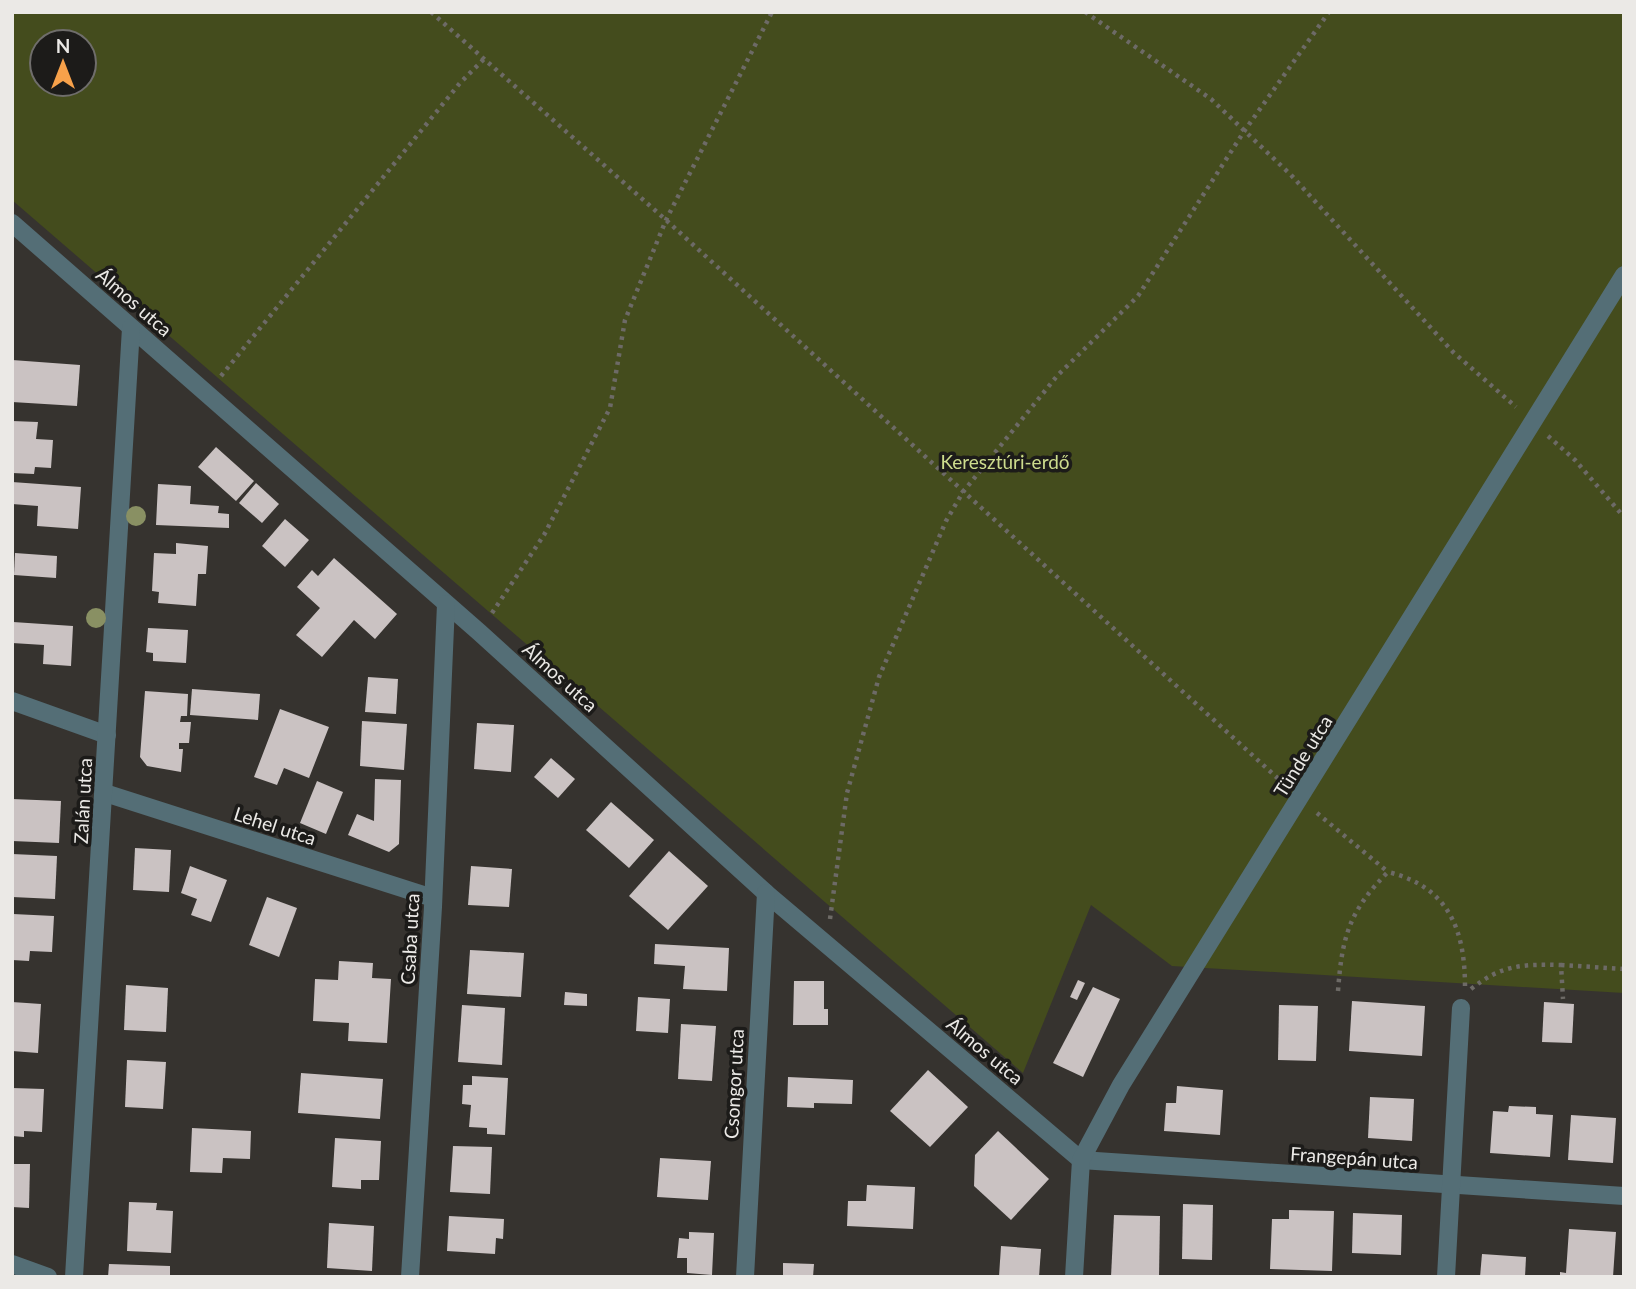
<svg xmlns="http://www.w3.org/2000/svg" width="1636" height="1289" font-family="Lato,sans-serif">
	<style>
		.green { fill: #444c1d; fill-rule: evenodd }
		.building { fill: #cac2c2 }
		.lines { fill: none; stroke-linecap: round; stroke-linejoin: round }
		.path { stroke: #6d6a66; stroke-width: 4.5; stroke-dasharray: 3.5 5; stroke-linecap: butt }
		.minor { stroke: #546e76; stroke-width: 18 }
		.tree { fill: #899063 }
		.labels { text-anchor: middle; stroke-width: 7; stroke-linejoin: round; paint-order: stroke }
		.street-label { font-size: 19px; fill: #ebe9e6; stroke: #1c1b19 }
		.park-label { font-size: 19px; fill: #cddc8d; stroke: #1c1b19 }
	</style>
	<rect width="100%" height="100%" fill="#36332f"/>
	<path class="green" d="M12,12H1624V993L1172,966L1091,905L1023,1073L12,200ZM42,42H84V84H42Z"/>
	<g class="building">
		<path d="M12,360L80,365L77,406L12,402Z"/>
		<path d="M12,421L38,422L36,439L53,440L51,468L35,467L34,474L12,473Z"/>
		<path d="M216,447L254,481L236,501L198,467Z"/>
		<path d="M12,482L81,487L78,529L37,526L38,506L12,504Z"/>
		<path d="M256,483L279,504L262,523L239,503Z"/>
		<path d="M158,484L191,486L190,504L219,506L218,513L229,514V528L156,525Z"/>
		<path d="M285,519L309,540L285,567L262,546Z"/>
		<path d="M176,543L208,546L206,574H198L196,606L158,603L159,592L152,591L154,553L176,554Z"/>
		<path d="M15,553L57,556L56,578L14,575Z"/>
		<path d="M334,558L397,614L375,639L354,620L322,657L296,635L320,608L297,587L312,570L318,576Z"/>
		<path d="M13,622L73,626L71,666L43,664L44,645L12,643Z"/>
		<path d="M148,628L188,630L186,663L153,661V653L146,652Z"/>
		<path d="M368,677L398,679L396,714L365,712Z"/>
		<path d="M192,689L260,694L258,720L190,715Z"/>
		<path d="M145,691L188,694L187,716H181L180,722H191L189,743H179V749H183L181,772L147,766L140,757Z"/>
		<path d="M280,709L329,727L309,778L284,768L277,785L254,777Z"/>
		<path d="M362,721L407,724L404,770L360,766Z"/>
		<path d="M477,723L514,725L511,772L474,769Z"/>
		<path d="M551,758L575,779L558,798L534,777Z"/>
		<path d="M375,779L401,780L399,844L389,852L348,835L357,814L374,821Z"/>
		<path d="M317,781L343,792L326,834L300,823Z"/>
		<path d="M12,799L61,801L59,843L12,841Z"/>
		<path d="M611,802L654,840L629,868L586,830Z"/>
		<path d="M135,848L171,850L169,892L133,890Z"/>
		<path d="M669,851L708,886L668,930L629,896Z"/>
		<path d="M12,854L57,856L55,899L12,897Z"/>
		<path d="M190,866L227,880L211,922L191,915L197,899L181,893Z"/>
		<path d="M471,866L512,869L509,907L468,905Z"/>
		<path d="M267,897L297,908L279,957L249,945Z"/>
		<path d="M13,914L54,916L52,952L30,951L29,961L12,960Z"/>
		<path d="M655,944L729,948L727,991L683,989L685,966L654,964Z"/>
		<path d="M470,950L524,953L521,997L467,994Z"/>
		<path d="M339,961L373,963L372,978L391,979L387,1043L348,1041L349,1023L313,1021L315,979L338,980Z"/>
		<path d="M1078,980L1085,983L1077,1000L1070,997Z"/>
		<path d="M794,981H824V1009H828V1025H793Z"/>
		<path d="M126,985L168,988L166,1032L124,1030Z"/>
		<path d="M1093,987L1120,999L1083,1077L1053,1063Z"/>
		<path d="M565,992L587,994V1006L564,1005Z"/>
		<path d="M638,997L670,999L668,1033L636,1031Z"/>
		<path d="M1352,1001L1425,1006L1422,1056L1349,1051Z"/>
		<path d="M12,1002L41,1004L38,1053L12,1051Z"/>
		<path d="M1544,1002L1574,1004L1572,1043L1542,1042Z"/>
		<path d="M462,1005L505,1008L502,1065L458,1062Z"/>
		<path d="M1279,1005L1318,1006L1316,1061L1278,1060Z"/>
		<path d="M681,1024L716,1026L712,1081L678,1079Z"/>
		<path d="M127,1060L166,1062L163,1109L125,1107Z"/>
		<path d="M928,1070L968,1107L930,1147L890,1111Z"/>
		<path d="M301,1073L383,1079L380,1119L298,1113Z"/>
		<path d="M472,1076L508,1078L505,1135L487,1134V1128L469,1127L471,1105L462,1104L463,1085H472Z"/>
		<path d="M788,1077L853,1080L852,1104L814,1103V1108L787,1107Z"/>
		<path d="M1177,1086L1223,1090L1220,1135L1164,1131L1166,1103H1176Z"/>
		<path d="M12,1088L44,1089L42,1132L24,1131V1137L12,1136Z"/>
		<path d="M1370,1097L1414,1099L1412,1141L1368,1138Z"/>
		<path d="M1509,1106L1536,1107V1114L1553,1115L1550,1157L1490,1153L1493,1111L1508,1112Z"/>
		<path d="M1571,1115L1616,1118L1613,1163L1568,1160Z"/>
		<path d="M192,1128L251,1131L250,1159L223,1158L222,1173L190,1172Z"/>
		<path d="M998,1131L1049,1179L1011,1220L974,1186L975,1155Z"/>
		<path d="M335,1138L381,1141L379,1180H361V1189L332,1187Z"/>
		<path d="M453,1146L492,1147L490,1194L450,1192Z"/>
		<path d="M660,1158L711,1161L708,1200L657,1197Z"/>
		<path d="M12,1164H30L29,1208L12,1207Z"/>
		<path d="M867,1185L915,1187L913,1229L847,1226L848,1201H866Z"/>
		<path d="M129,1202L157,1203L156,1210L173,1211L171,1253L127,1251Z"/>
		<path d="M1183,1204L1213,1205L1212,1260L1182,1259Z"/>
		<path d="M1289,1210L1334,1211L1332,1271L1270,1269L1272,1219H1289Z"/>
		<path d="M1353,1213L1402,1215L1401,1255L1352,1253Z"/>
		<path d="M1114,1215L1160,1216L1159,1277H1111Z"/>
		<path d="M449,1216L504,1219L503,1239L496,1238L495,1254L447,1251Z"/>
		<path d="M329,1223L374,1226L372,1271L327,1268Z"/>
		<path d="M1569,1229L1616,1232L1613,1277H1560V1272L1566,1273Z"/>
		<path d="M689,1232L714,1233L712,1275L687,1273V1258H677L679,1238L689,1239Z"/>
		<path d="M1001,1246L1041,1249L1039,1277H999Z"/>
		<path d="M1482,1254L1526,1257L1525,1277H1480Z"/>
		<path d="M783,1263L814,1264L813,1277H783Z"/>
		<path d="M109,1264L170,1266V1277H108Z"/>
	</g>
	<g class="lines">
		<g class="path">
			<path d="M431,12L666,220L1284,784"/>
			<path d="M1085,12L1211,99L1291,175L1453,352L1516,407"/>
			<path d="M221,376L460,83L484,59"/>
			<path d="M1548,436L1575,460L1624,517"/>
			<path d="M492,613L544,535L610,408L625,320L666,220L772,12"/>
			<path d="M1317,813L1388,872"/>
			<path d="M830,919L847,793L879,677L946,521L963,492L1057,376L1138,296L1245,130L1329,12"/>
			<path d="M1561,965L1624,969"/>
			<path d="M1471,989C1501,965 1522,964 1561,965L1563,999"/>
			<path d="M1338,991C1342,937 1349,911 1388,872C1449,887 1465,930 1465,987"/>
		</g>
		<g class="minor">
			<path d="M12,223L479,632L766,893L1081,1160"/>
			<path d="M12,701L107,735"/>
			<path d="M105,793L433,898"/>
			<path d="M1081,1160L1624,1196"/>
			<path d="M12,1264L48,1277"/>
			<path d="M74,1277L131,328"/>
			<path d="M410,1277L433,907L446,604"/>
			<path d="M745,1277L766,893"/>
			<path d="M1074,1277L1081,1160L1121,1085L1624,275"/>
			<path d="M1446,1277L1461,1008"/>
		</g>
	</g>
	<g class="tree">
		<circle cx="136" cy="516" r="10"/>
		<circle cx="96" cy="618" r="10"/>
	</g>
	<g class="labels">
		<g class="street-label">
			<text transform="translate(134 302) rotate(41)" y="7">Álmos utca</text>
			<text transform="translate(560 677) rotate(42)" y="7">Álmos utca</text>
			<text transform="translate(1303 756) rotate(-58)" y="7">Tünde utca</text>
			<text transform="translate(83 801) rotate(-87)" y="7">Zalán utca</text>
			<text transform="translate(275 826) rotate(18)" y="7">Lehel utca</text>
			<text transform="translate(410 939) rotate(-87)" y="7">Csaba utca</text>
			<text transform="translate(985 1051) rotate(40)" y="7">Álmos utca</text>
			<text transform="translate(734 1084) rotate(-87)" y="7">Csongor utca</text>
			<text transform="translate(1354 1158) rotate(4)" y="7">Frangepán utca</text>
		</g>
		<g class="park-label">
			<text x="1005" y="469">Keresztúri-erdő</text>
		</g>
	</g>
	<rect width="1636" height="1289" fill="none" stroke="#ebe9e6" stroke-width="28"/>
	<g transform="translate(63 63)"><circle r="33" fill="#1c1b19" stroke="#6f6d6b" stroke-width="2"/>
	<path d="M0-5L12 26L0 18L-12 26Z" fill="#f7a14a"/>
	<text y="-10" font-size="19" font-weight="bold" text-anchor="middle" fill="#ebe9e6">N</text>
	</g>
</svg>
